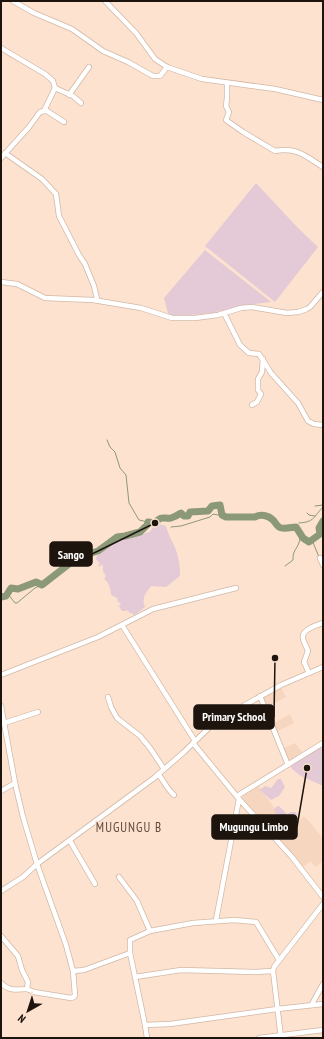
<svg xmlns="http://www.w3.org/2000/svg" width="324" height="1039" font-family="'PT Sans Narrow',sans-serif">
	<style>
		.built { fill: #f7d6bf }
		.green { fill: #e3cad6 }
		.lines { fill: none; stroke-linecap: round; stroke-linejoin: round }
		.stream { stroke: #8c9979; stroke-width: 1 }
		.river { stroke: #8c9979; stroke-width: 7 }
		.minor-casing { stroke: #d1b8a6; stroke-width: 6 }
		.minor { stroke: #fff; stroke-width: 4.5 }
		.labels { text-anchor: middle; stroke-width: 3; stroke-linejoin: round; paint-order: stroke }
		.quarter-label { font-size: 13px; letter-spacing: 1px; fill: #5f4a3b; stroke: #fde2d0 }
		.leader { fill: none; stroke: #1d140e; stroke-width: 1.5 }
		.callout-dot { fill: #1d140e; stroke: #fde2d0; stroke-width: 1.5 }
		.callout { fill: #1d140e; stroke: #1d140e; stroke-width: 1.5 }
		.callout-label { font-size: 12px; text-anchor: middle; font-weight: bold; fill: #fff }
	</style>
	<rect width="100%" height="100%" fill="#fde2d0"/>
	<g class="built">
		<path d="M281,687L286,697L266,708L261,697Z"/>
		<path d="M290,714L294,723L276,732L272,724Z"/>
		<path d="M295,743L302,752L289,761L287,760L282,749Z"/>
		<path d="M258,785L288,828L295,825L304,816L314,827L323,839V861L319,865L315,867L311,861L303,867L242,799L243,796Z"/>
	</g>
	<g class="green">
		<path d="M256,183L298,228L318,247L275,302L205,246Z"/>
		<path d="M205,250L271,302L244,305L212,313L169,317L164,298Z"/>
		<path d="M159,524L166,526C168,535 173,542 176,550C179,559 180,567 180,576L166,587L151,586C146,593 141,598 145,607L135,615L130,613L127,610L126,611H122L119,606L121,603L118,602L117,598L111,595C111,589 109,582 104,579L106,576L103,571V565H101L100,567L98,565L100,564L96,559L97,556L101,552L99,551L123,539L150,532L154,526Z"/>
		<path d="M323,746V786L301,776L292,769L291,766Z"/>
		<path d="M278,779H281L285,787L279,796L271,800L260,790L265,786L271,788Z"/>
		<path d="M279,806L287,814L291,812H296L298,816L291,822L277,829L276,828L281,822L280,817L276,814L274,809L276,807Z"/>
	</g>
	<g class="lines">
		<g class="stream">
			<path d="M107,440L110,447L115,452L120,468L126,475L129,503L139,520L148,522"/>
			<path d="M315,506L323,505"/>
			<path d="M307,513L309,515L315,516"/>
			<path d="M299,523C315,522 313,517 323,507"/>
			<path d="M171,527L181,526L210,517L213,514L223,516"/>
			<path d="M312,540L319,557"/>
			<path d="M285,566L293,560C292,547 303,547 299,532"/>
			<path d="M8,594L15,603H17L35,588L42,585"/>
		</g>
		<path class="river" d="M1,597L6,596L11,588L18,589L36,582L42,585L78,557L98,551L117,537L125,536L140,532L147,525L148,522L155,523C162,515 163,519 171,518C174,517 178,515 181,513L184,516H188L190,512L208,511L212,506L220,505L222,515L226,517H255C260,514 268,515 273,520C275,522 277,526 279,527C283,530 292,527 296,527L303,538L309,542L320,534L319,528L323,521"/>
		<g class="minor-casing">
			<g id="minor">
				<path d="M13,1L34,13L72,29L103,51L128,62L153,76H160L167,67"/>
				<path d="M105,1L136,33L155,59L167,67L202,79L275,89L323,100"/>
				<path d="M1,48L45,74L53,81L55,88L44,111"/>
				<path d="M227,83V98L226,106L229,112L226,120L243,132L275,151C297,147 305,156 323,167"/>
				<path d="M55,88L73,96L81,103"/>
				<path d="M69,95L89,67"/>
				<path d="M5,153L42,179L56,194L59,216L79,255L85,264L94,286L97,299"/>
				<path d="M1,158L29,127L40,112L44,111H47L64,122"/>
				<path d="M1,282L17,284L45,298L93,300L141,308L172,318H195L218,315L241,308L252,307L287,313L298,312L307,309L310,307L323,292"/>
				<path d="M224,313L240,345L249,353L259,354L271,373L298,403L308,421L314,424L323,425"/>
				<path d="M252,405L257,402L261,394L258,390V379L262,372L263,359"/>
				<path d="M320,558L323,565"/>
				<path d="M122,625L195,741"/>
				<path d="M309,673L304,662L308,651C307,647 303,642 303,638C301,630 317,625 323,623"/>
				<path d="M1,675L98,637L153,609L236,588"/>
				<path d="M260,696L288,765"/>
				<path d="M108,697L111,707L117,718L140,736L150,748L164,769"/>
				<path d="M1,706L15,783L23,817L37,864L66,945L73,971L84,970L130,953L145,1025L170,1024L277,1009L323,1004"/>
				<path d="M4,723L38,712"/>
				<path d="M193,743L239,799L292,857L323,897"/>
				<path d="M158,774C164,781 167,789 174,795"/>
				<path d="M1,791L15,783"/>
				<path d="M237,796L323,743"/>
				<path d="M70,841L95,884"/>
				<path d="M119,877L137,901L150,931"/>
				<path d="M1,891L23,877L37,864L154,778L184,752L216,721L281,685L323,667"/>
				<path d="M216,920L239,799"/>
				<path d="M1,936L18,956L22,970L28,982L27,989L34,992L71,998L74,997L75,995L73,971"/>
				<path d="M130,953V940L150,931L193,923L234,920L256,922L279,960"/>
				<path d="M135,977L181,970L255,972L273,971"/>
				<path d="M1,983C9,991 16,990 27,989"/>
				<path d="M312,1004L323,984"/>
				<path d="M145,1025L147,1038"/>
				<path d="M259,1038L323,1030"/>
				<path d="M281,1038L273,971L274,967L323,904"/>
			</g>
		</g>
		<use href="#minor" class="minor"/>
	</g>
	<g class="labels">
		<g class="quarter-label">
			<text x="129" y="832">MUGUNGU B</text>
		</g>
	</g>
	<path class="leader" d="M155 523L92 554M275 658L274 717M307 768L297 827"/>
	<g class="callout-dot">
		<circle cx="155" cy="523" r="4"/>
		<circle cx="275" cy="658" r="4"/>
		<circle cx="307" cy="768" r="4"/>
	</g>
	<g class="callout">
		<rect x="50" y="542" width="42" height="24" rx="4"/>
		<rect x="194" y="705" width="80" height="24" rx="4"/>
		<rect x="212" y="815" width="85" height="24" rx="4"/>
	</g>
	<g class="callout-label">
		<text x="71" y="559">Sango</text>
		<text x="234" y="721">Primary School</text>
		<text x="254" y="831">Mugungu Limbo</text>
	</g>
	<rect width="324" height="1039" fill="none" stroke="#1d140e" stroke-width="4"/>
	<g transform="translate(28 1011) rotate(219)" stroke="#fde2d0" stroke-width="3" paint-order="stroke">
	<path d="M0-3L7 15L0 10L-7 15Z" fill="#1d140e"/>
	<text y="-6" font-size="11" font-weight="bold" text-anchor="middle" fill="#1d140e">N</text>
	</g>
</svg>
